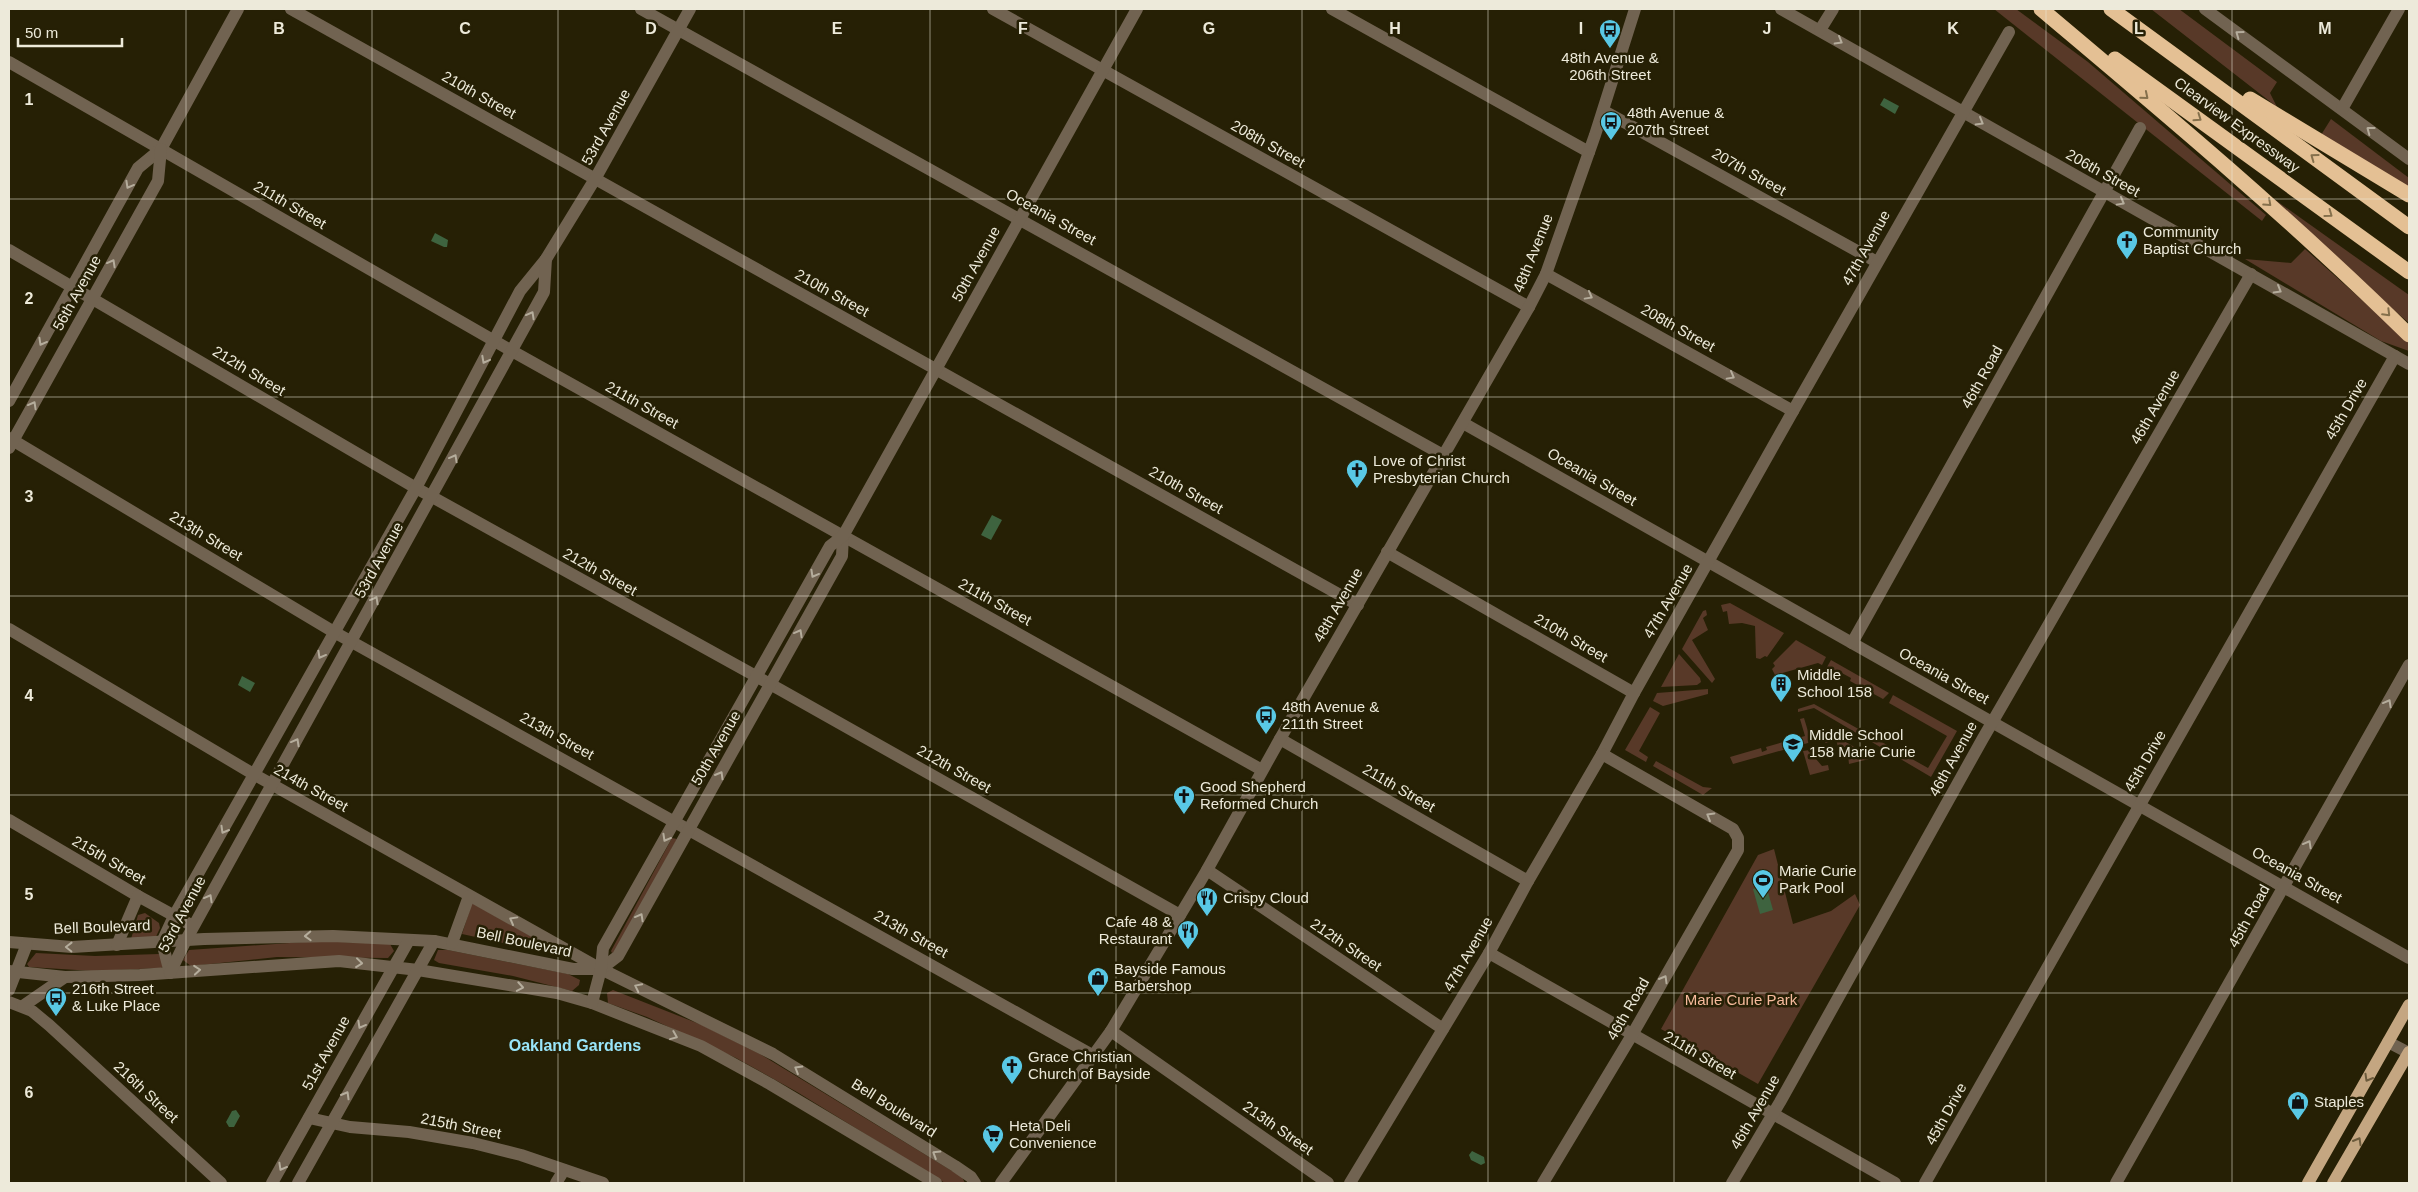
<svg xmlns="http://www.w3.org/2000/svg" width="2418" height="1192" font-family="Arial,sans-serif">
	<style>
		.green { fill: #583928 }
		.water { fill: #3e633f }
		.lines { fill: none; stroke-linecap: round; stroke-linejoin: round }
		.minor { stroke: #716351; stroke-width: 12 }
		.major { stroke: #c4a681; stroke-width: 12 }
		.highway { stroke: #e4c094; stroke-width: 15 }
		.oneway { stroke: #b5ad9c }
		.oneway2 { stroke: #85704c }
		.oneway3 { stroke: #6d5c3d }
		.grid { fill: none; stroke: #edeada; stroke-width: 1; stroke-opacity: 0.55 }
		.labels { text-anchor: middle; stroke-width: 5; stroke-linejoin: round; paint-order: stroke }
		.poi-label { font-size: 15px; fill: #edeada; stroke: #262005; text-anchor: start }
		.street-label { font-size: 15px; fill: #edeada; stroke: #262005 }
		.park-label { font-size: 15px; fill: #f7bb9d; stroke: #262005 }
		.neighbourhood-label { font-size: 16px; font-weight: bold; fill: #99e5fa; stroke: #262005 }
		.grid-label { font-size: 16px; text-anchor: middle; font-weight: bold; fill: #edeada; stroke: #262005; stroke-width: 5; stroke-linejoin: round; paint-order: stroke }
	</style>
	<rect width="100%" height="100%" fill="#262005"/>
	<g class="green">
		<path d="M1994,9H2016L2088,62L2266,215L2262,221Z"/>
		<path d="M2151,9H2179L2277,82L2270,93L2277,107Z"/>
		<path d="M2331,119L2409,178V192L2321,135Z"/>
		<path d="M2257,187L2409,295V323L2396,312Z"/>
		<path d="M2305,249L2409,342V351L2381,341L2245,259L2291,263Z"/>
		<path d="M1730,603L1784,633L1767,657L1765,656L1760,659L1756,658L1755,626L1742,623L1729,624L1727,611L1723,612L1721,605Z"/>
		<path d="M1706,610L1707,615L1703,618L1708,630L1692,640L1715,679L1712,683L1682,649L1703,611Z"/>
		<path d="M1796,640L1826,657L1822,665L1818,663L1775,675L1772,669L1775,666L1773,663Z"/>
		<path d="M1679,654L1700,678L1701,682L1697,685L1661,687Z"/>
		<path d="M1831,660L1889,693L1883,699L1850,681L1851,678L1840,672L1839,674L1827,667Z"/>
		<path d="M1708,689V694L1663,706L1653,701L1657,693Z"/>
		<path d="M1893,695L1957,731L1931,777L1814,708L1798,712V709L1814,704L1928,768L1947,736L1889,703Z"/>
		<path d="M1650,707L1660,713L1639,751L1648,757L1646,762L1625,750Z"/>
		<path d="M1804,718L1810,738L1808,743L1733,764L1730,757L1761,748L1762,752L1767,750L1766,747L1805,736L1800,719Z"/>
		<path d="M1823,729L1872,757L1873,758L1849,764L1847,747H1838L1836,739L1826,743L1819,736Z"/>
		<path d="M1817,749L1816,759L1822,766L1828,765L1829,770L1810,775L1803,751Z"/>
		<path d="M1656,761L1703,787L1712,788L1703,795L1653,766Z"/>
		<path d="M672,838L677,839L615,952L612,953L611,951Z"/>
		<path d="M1774,849L1793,924L1831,911L1855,894L1860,905L1758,1084L1661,1029L1758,855Z"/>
		<path d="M472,903L568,957L462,934Z"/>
		<path d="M145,913L159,923L160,928L154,941L131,939L138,915Z"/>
		<path d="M318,941L390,944L394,951L388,958L277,957L191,966L183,960L189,950Z"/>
		<path d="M438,950H448L568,974L580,980L579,985L572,991L513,976L439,963L434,960Z"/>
		<path d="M36,953L95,956L159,954L165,964L161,968L93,971L29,967L27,964Z"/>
		<path d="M613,990L702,1025L760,1054L962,1177L965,1183H945L797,1092L736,1058L647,1017L608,1003L607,993Z"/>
	</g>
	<g class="water">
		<path d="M1884,98L1899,106L1895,114L1880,105Z"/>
		<path d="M435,233L448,240L447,247H444L431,241Z"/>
		<path d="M992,515L1002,520L991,540L981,535Z"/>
		<path d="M242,676L255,683L250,692L238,685Z"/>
		<path d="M1766,885L1773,910L1760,914L1753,889Z"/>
		<path d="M236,1110L240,1116L234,1127H229L226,1122L232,1111Z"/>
		<path d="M1472,1151L1484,1157L1485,1163L1481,1165L1471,1160L1469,1155Z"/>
	</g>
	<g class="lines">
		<g class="minor">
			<path d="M291,9L1358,605"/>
			<path d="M641,9L1443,455"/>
			<path d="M993,9L1529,307"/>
			<path d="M1332,9L1589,152"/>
			<path d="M1781,9L2409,364"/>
			<path d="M2205,9L2409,159"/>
			<path d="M1820,30L1833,9"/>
			<path d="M9,62L512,351L1262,770"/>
			<path d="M2342,109L2399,9"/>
			<path d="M1604,111L1877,262"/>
			<path d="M9,250L416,488L779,689L1180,915"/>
			<path d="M1546,274L1793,411"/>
			<path d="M9,401L138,168L161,149L238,9"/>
			<path d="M1463,423L2409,958"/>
			<path d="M9,438L334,632L1094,1056"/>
			<path d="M9,448L158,181L161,149"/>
			<path d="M1387,552L1634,693"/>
			<path d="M9,629L255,775L599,968"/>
			<path d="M1852,643L2140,128"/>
			<path d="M1280,739L1528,881"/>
			<path d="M9,820L138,896L193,926"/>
			<path d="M1207,870L1443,1029"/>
			<path d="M9,942L72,947L204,939L333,936L434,941L573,969H601L773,1054L955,1166L971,1177L975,1183"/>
			<path d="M452,943L469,896"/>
			<path d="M117,945L138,896"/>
			<path d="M1489,953L1895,1183"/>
			<path d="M601,969L618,956L842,556L843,536"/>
			<path d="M9,971L65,977L140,975L339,961L418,970L557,993L592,1003L701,1046L770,1084L936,1183"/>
			<path d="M170,973L162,942L174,916L416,488L520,291L546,259L595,179L690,9"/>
			<path d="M170,973L186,940L544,292L546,259"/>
			<path d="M9,990L27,944"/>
			<path d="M9,1002L32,1011L49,1025L221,1183"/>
			<path d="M592,1003L601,969L603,948L830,546L843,536L1137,9"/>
			<path d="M23,1006L65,977"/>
			<path d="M1111,1031L1328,1183"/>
			<path d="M2388,1042L2409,1053"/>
			<path d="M309,1118L350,1127L409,1132L473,1143L521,1155L603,1183"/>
			<path d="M272,1183L409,940"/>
			<path d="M298,1183L434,941"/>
			<path d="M556,1183L564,1170"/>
			<path d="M1001,1183L1111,1031L1207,870L1280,739L1529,307L1546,274L1595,135L1635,9"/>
			<path d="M1350,1183L1489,953L1528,881L1602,754L1634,693L1793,411L2009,32"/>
			<path d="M1543,1183L1632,1035L1738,850V838L1733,829L1602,754"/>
			<path d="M1732,1183L1780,1102L1982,740L2251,274"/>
			<path d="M1925,1183L2395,356"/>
			<path d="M2116,1183L2409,665"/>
		</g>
		<g class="major">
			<path d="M2308,1183L2409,1005"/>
			<path d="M2333,1183L2409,1052"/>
		</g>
		<g class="highway">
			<path d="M2041,9C2166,114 2292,220 2409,335"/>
			<path d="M2111,9L2409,227"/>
			<path d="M2115,59L2409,272"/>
			<path d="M2250,99L2409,195"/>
		</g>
	</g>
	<defs><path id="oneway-chevron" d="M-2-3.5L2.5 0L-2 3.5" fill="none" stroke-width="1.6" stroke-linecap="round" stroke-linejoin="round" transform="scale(1.25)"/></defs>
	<g class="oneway">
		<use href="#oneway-chevron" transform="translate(2239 34) rotate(-144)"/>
		<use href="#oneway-chevron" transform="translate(1839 41) rotate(30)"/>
		<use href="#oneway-chevron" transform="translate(1980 122) rotate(30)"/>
		<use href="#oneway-chevron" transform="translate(2370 130) rotate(-143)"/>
		<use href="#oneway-chevron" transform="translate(129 185) rotate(119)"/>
		<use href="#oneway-chevron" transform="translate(2121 202) rotate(29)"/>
		<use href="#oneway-chevron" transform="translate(112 263) rotate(-61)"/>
		<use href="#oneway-chevron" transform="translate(2278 290) rotate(30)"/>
		<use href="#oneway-chevron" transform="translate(1589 296) rotate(29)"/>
		<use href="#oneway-chevron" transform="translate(531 315) rotate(-61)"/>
		<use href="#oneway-chevron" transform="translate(42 342) rotate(119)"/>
		<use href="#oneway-chevron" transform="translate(485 360) rotate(118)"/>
		<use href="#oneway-chevron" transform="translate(1731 376) rotate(29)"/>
		<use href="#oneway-chevron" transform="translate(33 405) rotate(-61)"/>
		<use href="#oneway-chevron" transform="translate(454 458) rotate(-61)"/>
		<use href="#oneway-chevron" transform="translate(814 574) rotate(119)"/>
		<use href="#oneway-chevron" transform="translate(375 600) rotate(-61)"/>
		<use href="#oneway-chevron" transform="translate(799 633) rotate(-61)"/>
		<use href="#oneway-chevron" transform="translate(321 655) rotate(119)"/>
		<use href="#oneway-chevron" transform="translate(2388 703) rotate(-61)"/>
		<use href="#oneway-chevron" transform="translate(296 742) rotate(-61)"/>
		<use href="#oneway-chevron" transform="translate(720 775) rotate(-60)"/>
		<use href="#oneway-chevron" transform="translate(1710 816) rotate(-150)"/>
		<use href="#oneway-chevron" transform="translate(224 830) rotate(120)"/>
		<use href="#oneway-chevron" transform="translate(666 838) rotate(119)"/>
		<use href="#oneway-chevron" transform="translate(2308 844) rotate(-61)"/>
		<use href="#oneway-chevron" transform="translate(209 898) rotate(-61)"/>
		<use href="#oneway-chevron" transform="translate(640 917) rotate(-61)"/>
		<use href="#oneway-chevron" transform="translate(513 920) rotate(-151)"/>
		<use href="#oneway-chevron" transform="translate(308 936) rotate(178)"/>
		<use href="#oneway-chevron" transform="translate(69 947) rotate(-179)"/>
		<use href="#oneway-chevron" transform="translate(359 963) rotate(6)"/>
		<use href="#oneway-chevron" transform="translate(197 970) rotate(-5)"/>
		<use href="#oneway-chevron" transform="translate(1664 979) rotate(-60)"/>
		<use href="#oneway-chevron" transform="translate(520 987) rotate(10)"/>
		<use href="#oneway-chevron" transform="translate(638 987) rotate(-154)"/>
		<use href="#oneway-chevron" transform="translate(361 1025) rotate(119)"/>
		<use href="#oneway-chevron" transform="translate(674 1036) rotate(22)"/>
		<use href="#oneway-chevron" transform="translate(798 1069) rotate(-149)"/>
		<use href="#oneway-chevron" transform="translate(346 1095) rotate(-60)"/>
		<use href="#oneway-chevron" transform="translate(936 1154) rotate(-148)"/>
		<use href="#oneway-chevron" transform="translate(282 1167) rotate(119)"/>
	</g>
	<g class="oneway2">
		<use href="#oneway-chevron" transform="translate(2145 96) rotate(40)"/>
		<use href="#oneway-chevron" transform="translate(2198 118) rotate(35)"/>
		<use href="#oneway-chevron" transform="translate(2314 157) rotate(-144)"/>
		<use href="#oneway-chevron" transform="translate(2268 203) rotate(42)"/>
		<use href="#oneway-chevron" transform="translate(2329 214) rotate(36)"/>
		<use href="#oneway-chevron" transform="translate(2387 313) rotate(45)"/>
	</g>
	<g class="oneway3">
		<use href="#oneway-chevron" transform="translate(2368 1078) rotate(120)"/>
		<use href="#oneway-chevron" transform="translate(2358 1141) rotate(-60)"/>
	</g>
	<path class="grid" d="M186,9V1183M372,9V1183M558,9V1183M744,9V1183M930,9V1183M1116,9V1183M1302,9V1183M1488,9V1183M1674,9V1183M1860,9V1183M2046,9V1183M2232,9V1183M9,199H2409M9,397H2409M9,596H2409M9,795H2409M9,993H2409"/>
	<defs>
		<g id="bus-pin" transform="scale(1.125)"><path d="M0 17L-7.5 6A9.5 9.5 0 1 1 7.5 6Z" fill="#59c8e5" stroke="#262005"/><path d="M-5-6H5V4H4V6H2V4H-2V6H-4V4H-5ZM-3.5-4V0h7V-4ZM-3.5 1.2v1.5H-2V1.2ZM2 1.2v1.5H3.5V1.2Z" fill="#111"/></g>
		<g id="church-pin" transform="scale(1.125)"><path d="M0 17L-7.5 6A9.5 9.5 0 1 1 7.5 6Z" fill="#59c8e5" stroke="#262005"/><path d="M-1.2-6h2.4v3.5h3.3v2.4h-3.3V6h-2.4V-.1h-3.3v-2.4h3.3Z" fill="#111"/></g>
		<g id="building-pin" transform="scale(1.125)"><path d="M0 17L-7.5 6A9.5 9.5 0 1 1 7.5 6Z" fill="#59c8e5" stroke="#262005"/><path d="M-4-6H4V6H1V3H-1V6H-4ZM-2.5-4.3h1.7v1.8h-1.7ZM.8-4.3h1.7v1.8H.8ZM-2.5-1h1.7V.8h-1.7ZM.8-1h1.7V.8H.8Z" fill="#111"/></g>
		<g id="school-pin" transform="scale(1.125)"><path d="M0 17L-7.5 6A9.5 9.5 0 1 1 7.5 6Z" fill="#59c8e5" stroke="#262005"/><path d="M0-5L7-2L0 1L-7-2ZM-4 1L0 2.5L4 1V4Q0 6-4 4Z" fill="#111"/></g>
		<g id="stadium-pin" transform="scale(1.125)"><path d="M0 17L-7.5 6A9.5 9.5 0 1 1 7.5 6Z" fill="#59c8e5" stroke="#262005"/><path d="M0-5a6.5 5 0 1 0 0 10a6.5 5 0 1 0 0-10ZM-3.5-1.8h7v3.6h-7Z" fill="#111"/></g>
		<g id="restaurant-pin" transform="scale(1.125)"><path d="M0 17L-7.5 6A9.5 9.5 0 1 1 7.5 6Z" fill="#59c8e5" stroke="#262005"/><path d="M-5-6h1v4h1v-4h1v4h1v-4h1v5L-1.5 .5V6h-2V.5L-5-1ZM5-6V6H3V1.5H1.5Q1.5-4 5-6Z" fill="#111"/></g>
		<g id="shop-pin" transform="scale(1.125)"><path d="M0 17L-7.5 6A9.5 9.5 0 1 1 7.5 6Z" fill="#59c8e5" stroke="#262005"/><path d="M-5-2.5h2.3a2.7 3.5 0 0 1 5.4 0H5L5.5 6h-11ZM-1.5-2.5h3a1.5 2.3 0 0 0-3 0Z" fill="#111"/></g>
		<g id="supermarket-pin" transform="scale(1.125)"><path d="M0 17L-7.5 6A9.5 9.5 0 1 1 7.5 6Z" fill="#59c8e5" stroke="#262005"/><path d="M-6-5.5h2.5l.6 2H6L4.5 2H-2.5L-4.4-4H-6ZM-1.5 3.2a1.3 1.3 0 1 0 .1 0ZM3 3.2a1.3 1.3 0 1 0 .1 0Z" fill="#111"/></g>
	</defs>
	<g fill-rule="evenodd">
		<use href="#bus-pin" x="1610" y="30"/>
		<use href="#bus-pin" x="1611" y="122"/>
		<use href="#church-pin" x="2127" y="241"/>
		<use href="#church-pin" x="1357" y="470"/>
		<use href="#building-pin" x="1781" y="684"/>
		<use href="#bus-pin" x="1266" y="716"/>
		<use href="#school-pin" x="1793" y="744"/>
		<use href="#church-pin" x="1184" y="796"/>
		<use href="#stadium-pin" x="1763" y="880"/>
		<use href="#restaurant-pin" x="1207" y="898"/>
		<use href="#restaurant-pin" x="1188" y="931"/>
		<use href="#shop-pin" x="1098" y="978"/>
		<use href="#bus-pin" x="56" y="998"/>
		<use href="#church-pin" x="1012" y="1066"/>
		<use href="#shop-pin" x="2298" y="1102"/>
		<use href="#supermarket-pin" x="993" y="1135"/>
	</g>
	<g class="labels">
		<g class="poi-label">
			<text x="1610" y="63" text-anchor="middle">48th Avenue &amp;<tspan x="1610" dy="17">206th Street</tspan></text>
			<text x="1627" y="118">48th Avenue &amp;<tspan x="1627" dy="17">207th Street</tspan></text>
			<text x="2143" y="237">Community<tspan x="2143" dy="17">Baptist Church</tspan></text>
			<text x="1373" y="466">Love of Christ<tspan x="1373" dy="17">Presbyterian Church</tspan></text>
			<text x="1797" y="680">Middle<tspan x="1797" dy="17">School 158</tspan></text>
			<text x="1282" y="712">48th Avenue &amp;<tspan x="1282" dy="17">211th Street</tspan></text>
			<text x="1809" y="740">Middle School<tspan x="1809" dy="17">158 Marie Curie</tspan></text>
			<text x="1200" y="792">Good Shepherd<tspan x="1200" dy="17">Reformed Church</tspan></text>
			<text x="1779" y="876">Marie Curie<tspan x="1779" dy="17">Park Pool</tspan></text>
			<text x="1223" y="903">Crispy Cloud</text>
			<text x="1172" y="927" text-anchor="end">Cafe 48 &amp;<tspan x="1172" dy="17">Restaurant</tspan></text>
			<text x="1114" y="974">Bayside Famous<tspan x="1114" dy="17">Barbershop</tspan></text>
			<text x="72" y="994">216th Street<tspan x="72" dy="17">&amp; Luke Place</tspan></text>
			<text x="1028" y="1062">Grace Christian<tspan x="1028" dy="17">Church of Bayside</tspan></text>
			<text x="2314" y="1107">Staples</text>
			<text x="1009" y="1131">Heta Deli<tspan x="1009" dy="17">Convenience</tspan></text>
		</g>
		<g class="street-label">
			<text transform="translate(479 95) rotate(29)" y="5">210th Street</text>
			<text transform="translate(2237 125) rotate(36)" y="5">Clearview Expressway</text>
			<text transform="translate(606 127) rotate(-61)" y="5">53rd Avenue</text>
			<text transform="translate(1268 144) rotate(29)" y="5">208th Street</text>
			<text transform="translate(1749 172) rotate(29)" y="5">207th Street</text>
			<text transform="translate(2103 173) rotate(29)" y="5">206th Street</text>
			<text transform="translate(290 205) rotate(30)" y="5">211th Street</text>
			<text transform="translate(1051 217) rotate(29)" y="5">Oceania Street</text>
			<text transform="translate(1866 248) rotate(-61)" y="5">47th Avenue</text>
			<text transform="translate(1533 253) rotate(-68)" y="5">48th Avenue</text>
			<text transform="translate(976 264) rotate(-61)" y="5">50th Avenue</text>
			<text transform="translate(77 293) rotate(-61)" y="5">56th Avenue</text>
			<text transform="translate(832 293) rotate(29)" y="5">210th Street</text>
			<text transform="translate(1678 328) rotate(29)" y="5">208th Street</text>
			<text transform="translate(249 371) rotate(31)" y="5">212th Street</text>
			<text transform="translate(1982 377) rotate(-61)" y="5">46th Road</text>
			<text transform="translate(642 405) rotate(29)" y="5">211th Street</text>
			<text transform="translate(2155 407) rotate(-60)" y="5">46th Avenue</text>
			<text transform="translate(2346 409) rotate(-60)" y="5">45th Drive</text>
			<text transform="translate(1592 477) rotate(30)" y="5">Oceania Street</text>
			<text transform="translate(1186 490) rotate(29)" y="5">210th Street</text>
			<text transform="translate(206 536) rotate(31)" y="5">213th Street</text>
			<text transform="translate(379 560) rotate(-61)" y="5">53rd Avenue</text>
			<text transform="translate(600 572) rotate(29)" y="5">212th Street</text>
			<text transform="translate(1668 601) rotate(-60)" y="5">47th Avenue</text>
			<text transform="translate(995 602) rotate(29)" y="5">211th Street</text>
			<text transform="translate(1338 605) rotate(-60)" y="5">48th Avenue</text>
			<text transform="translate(1571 638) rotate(30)" y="5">210th Street</text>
			<text transform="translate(1944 676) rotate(29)" y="5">Oceania Street</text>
			<text transform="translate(557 736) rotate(29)" y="5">213th Street</text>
			<text transform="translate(716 748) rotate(-60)" y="5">50th Avenue</text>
			<text transform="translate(1953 759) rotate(-61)" y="5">46th Avenue</text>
			<text transform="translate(2145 761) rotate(-60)" y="5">45th Drive</text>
			<text transform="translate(954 769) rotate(29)" y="5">212th Street</text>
			<text transform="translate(311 788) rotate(29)" y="5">214th Street</text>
			<text transform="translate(1399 788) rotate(30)" y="5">211th Street</text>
			<text transform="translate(109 860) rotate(30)" y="5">215th Street</text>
			<text transform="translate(2297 875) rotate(29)" y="5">Oceania Street</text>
			<text transform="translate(182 914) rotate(-62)" y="5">53rd Avenue</text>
			<text transform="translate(2249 916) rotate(-61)" y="5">45th Road</text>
			<text transform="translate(102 927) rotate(-2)" y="5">Bell Boulevard</text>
			<text transform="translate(911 934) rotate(29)" y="5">213th Street</text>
			<text transform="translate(524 942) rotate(12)" y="5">Bell Boulevard</text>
			<text transform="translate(1346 945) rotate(34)" y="5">212th Street</text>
			<text transform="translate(1468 954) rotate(-60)" y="5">47th Avenue</text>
			<text transform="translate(1628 1009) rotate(-60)" y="5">46th Road</text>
			<text transform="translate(326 1053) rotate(-61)" y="5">51st Avenue</text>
			<text transform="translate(1700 1055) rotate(30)" y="5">211th Street</text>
			<text transform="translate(146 1092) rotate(43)" y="5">216th Street</text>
			<text transform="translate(894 1108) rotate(32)" y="5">Bell Boulevard</text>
			<text transform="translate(1755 1112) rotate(-60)" y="5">46th Avenue</text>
			<text transform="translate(1946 1114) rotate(-61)" y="5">45th Drive</text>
			<text transform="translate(461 1126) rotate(11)" y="5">215th Street</text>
			<text transform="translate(1278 1128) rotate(35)" y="5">213th Street</text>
		</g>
		<g class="park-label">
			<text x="1741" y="1005">Marie Curie Park</text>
		</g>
		<g class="neighbourhood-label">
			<text x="575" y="1051">Oakland Gardens</text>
		</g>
	</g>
	<g class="grid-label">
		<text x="279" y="34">B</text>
		<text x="465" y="34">C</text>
		<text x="651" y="34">D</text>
		<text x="837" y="34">E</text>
		<text x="1023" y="34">F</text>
		<text x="1209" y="34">G</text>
		<text x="1395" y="34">H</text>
		<text x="1581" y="34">I</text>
		<text x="1767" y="34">J</text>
		<text x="1953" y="34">K</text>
		<text x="2139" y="34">L</text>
		<text x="2325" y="34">M</text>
		<text x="29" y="105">1</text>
		<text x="29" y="304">2</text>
		<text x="29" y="502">3</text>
		<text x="29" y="701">4</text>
		<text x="29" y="900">5</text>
		<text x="29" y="1098">6</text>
	</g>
	<rect width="2418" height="1192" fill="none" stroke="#edeada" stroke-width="20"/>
	<path d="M18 38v8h104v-8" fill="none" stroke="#edeada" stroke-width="2.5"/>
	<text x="25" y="38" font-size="15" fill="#edeada" stroke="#262005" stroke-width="4" paint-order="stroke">50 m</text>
</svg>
